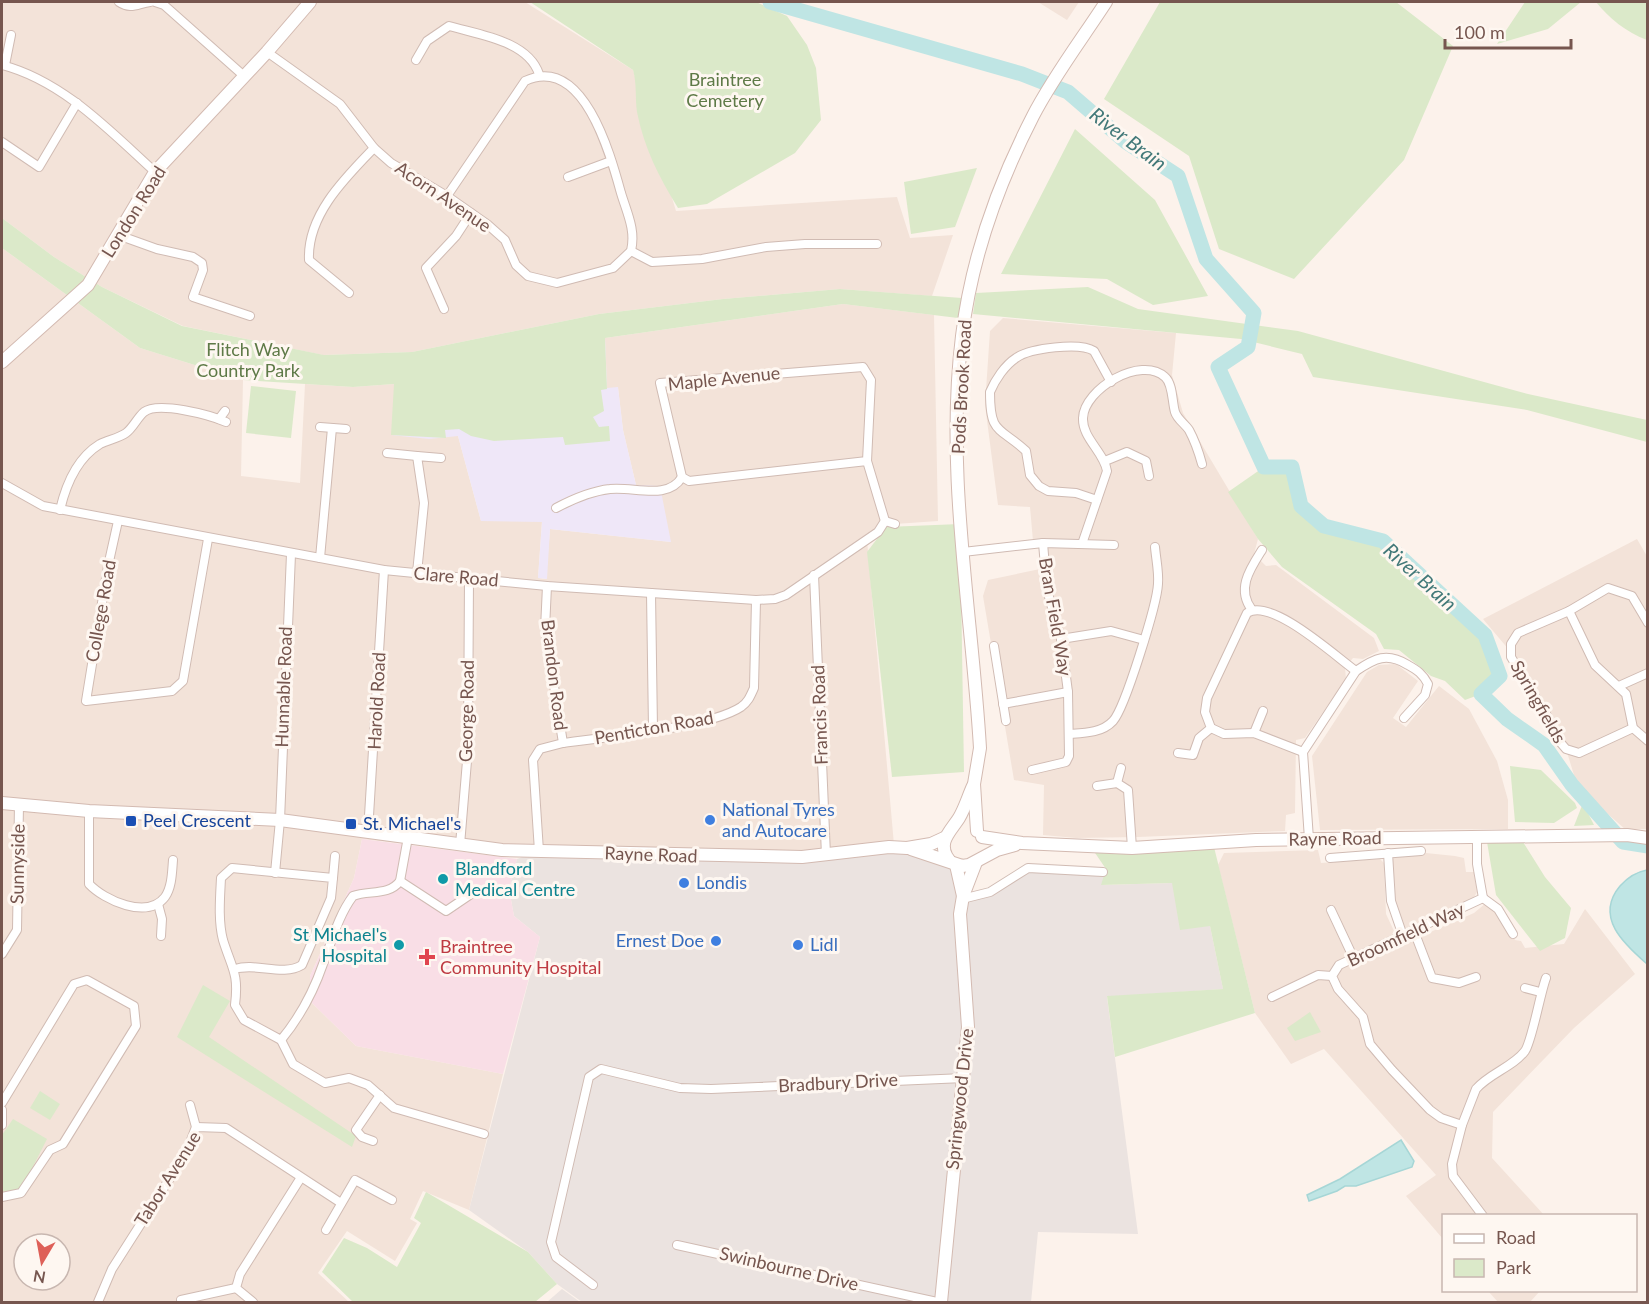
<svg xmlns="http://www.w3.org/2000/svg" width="1649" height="1304" font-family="Lato,sans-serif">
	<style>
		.residential { fill: #f3e3d9; fill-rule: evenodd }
		.industrial { fill: #ebe3e0 }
		.education { fill: #efe7f8 }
		.medical { fill: #f9dee6 }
		.green { fill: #dbe9c9 }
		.water { fill: #bfe5e4; stroke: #a6d6d6; stroke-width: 1.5 }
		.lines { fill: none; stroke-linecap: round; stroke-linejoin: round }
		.river { stroke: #bfe5e4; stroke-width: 15 }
		.street-casing { stroke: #d0bbb3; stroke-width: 10 }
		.secondary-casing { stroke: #d3bab1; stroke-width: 14 }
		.street { stroke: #fff; stroke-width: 8 }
		.secondary { stroke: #fff; stroke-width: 12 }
		.shop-dot { fill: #3f7fe0; stroke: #fef7f1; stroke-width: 2 }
		.transit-dot { fill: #1a4fb4; stroke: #fef7f1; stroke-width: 2 }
		.culture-dot { fill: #0f9aa8; stroke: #fef7f1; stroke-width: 2 }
		.health-dot { fill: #e0444e; stroke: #fef7f1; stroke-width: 2 }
		.labels { text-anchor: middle; stroke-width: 6; stroke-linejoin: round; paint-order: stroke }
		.park-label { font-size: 18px; fill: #5e7a47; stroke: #fef7f1 }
		.street-label { font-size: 18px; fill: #76564f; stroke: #fef7f1 }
		.shop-label { font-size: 18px; fill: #366cbe; stroke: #fef7f1; text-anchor: start }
		.transit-label { font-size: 18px; fill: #164399; stroke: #fef7f1; text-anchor: start }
		.culture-label { font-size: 18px; fill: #0d838f; stroke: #fef7f1; text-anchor: start }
		.health-label { font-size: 18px; fill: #be3a42; stroke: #fef7f1; text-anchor: start }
		.water-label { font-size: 20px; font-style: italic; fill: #427979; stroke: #fef7f1 }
	</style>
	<rect width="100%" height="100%" fill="#fcf2eb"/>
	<g class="residential">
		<path d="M2,2H525L633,70L676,211L897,197L910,238L953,235L932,296L840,289L723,299L599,314L412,352L323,355L183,326L102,287L54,257L2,218Z"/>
		<path d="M1038,2H1079L1067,20Z"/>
		<path d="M2,248L140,348L243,380L241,476L300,483L305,384L353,387L394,384L458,436L481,521H542L538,578L546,579L550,529L671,542L636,485L623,430L618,388L607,389L605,338L843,304L934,315L938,521L895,524L885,521L867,540L895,856L543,851L410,835L407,844L362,839L354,878L310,976L311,1002L356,1046L503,1074L469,1210L423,1191L410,1219L417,1223L395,1261L347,1231L318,1273L349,1302H2ZM24,1244H60V1280H24Z"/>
		<path d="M1003,318L1176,333L1172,375L1183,413L1258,539L1254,554L1266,566L1276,565L1374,638L1379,651L1363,659L1353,658L1345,668L1346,679L1305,738L1296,740L1295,813L1286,815L1285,831L1138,837L1076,838L1043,835L1044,785L1014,780L983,596L988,580L1040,569L1047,563L1043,543L1033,541L1030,507L998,505L985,405L990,331Z"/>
		<path d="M1637,539L1648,558L1647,829H1625L1578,788L1566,749L1515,657L1483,619Z"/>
		<path d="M1396,664L1418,681L1393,718L1406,727L1439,686L1469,709L1497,761L1508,800V829L1320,830L1312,756L1367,672L1379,665Z"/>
		<path d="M1318,850L1321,863L1380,859L1384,863L1386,914L1394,931L1391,936L1408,929L1403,927L1393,900V859L1396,855L1426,853L1455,856L1464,858L1466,872H1474L1477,892L1472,901L1409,929L1419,937L1474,913L1486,903L1496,910L1515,940L1521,941L1525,948L1564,944L1585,909L1635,974L1574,1028L1493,1112L1492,1158L1544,1215L1444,1216L1443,1239L1406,1196L1436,1175L1324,1049L1291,1064L1255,1013L1218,865L1224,853Z"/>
		<path d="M1488,1291H1540L1530,1302H1498Z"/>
	</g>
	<g class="industrial">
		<path d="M889,847L965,866L962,899L990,892L1028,868L1106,869L1102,885L1172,883L1210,926L1223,989L1107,997L1138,1234L1038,1232L1031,1302H582L557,1284L528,1252L469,1210L540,937L514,916L509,889L517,859L539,851L744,858Z"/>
		<path d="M562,1289L580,1302H547Z"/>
	</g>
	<path class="education" d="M605,338L607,388L618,387L623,430L636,485L660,486L671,542L550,529L547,579L538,578L542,522L481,521L458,436L429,439L391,435Z"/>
	<path class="medical" d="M362,839L517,859L509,889L514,916L540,937L503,1074L356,1046L311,1002L310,976L354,878Z"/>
	<g class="green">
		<path d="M530,2H756L787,16L807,45L816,68L821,120L795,153L707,204L678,208C659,177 644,148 637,112C635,98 637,84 633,70Z"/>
		<path d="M1160,2H1396L1453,46L1404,160L1294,279L1219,249L1189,156L1104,99Z"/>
		<path d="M1525,2H1581L1548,29L1497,44Z"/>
		<path d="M1596,2H1647V40C1627,33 1609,18 1596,2Z"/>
		<path d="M1075,129L1155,200L1208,296L1153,305L1107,279L1001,274Z"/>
		<path d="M977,168L955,227L911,234L904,182Z"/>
		<path d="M2,218L54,257L102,287L182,326L324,355L412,352L599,314L723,299L840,289L962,298L958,318L843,304L605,338L607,389L601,390L604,411L593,417L599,427L609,426L610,441L565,445L563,437L494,441L471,436L459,429L445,430L446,438L391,435L394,384L353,387L243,380L140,348L2,248Z"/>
		<path d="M1088,287L1138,309L1298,331L1528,394L1647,420V442L1527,410L1313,377L1302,354L1241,339L973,314L976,293Z"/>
		<path d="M251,386L296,391L291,438L246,433Z"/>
		<path d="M1264,467H1292L1301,506L1324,526L1383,541L1485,635L1500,676L1481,694L1465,700L1445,681L1431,676L1399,650L1384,649L1376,634L1282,567L1258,539L1228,492Z"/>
		<path d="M960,524L964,772L892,777L867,552L886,527Z"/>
		<path d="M1510,766L1541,770L1575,803L1577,808L1554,823L1515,822Z"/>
		<path d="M1583,803L1594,825L1574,826Z"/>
		<path d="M1487,842H1523L1545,877L1571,908L1565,938L1540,951L1496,895Z"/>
		<path d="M1213,843L1255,1013L1115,1057L1107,996L1223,989L1210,926L1180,930L1172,883L1101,885L1106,869L1091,847Z"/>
		<path d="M203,985L230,1001L209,1037L356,1136L352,1147L177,1037Z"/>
		<path d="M1310,1012L1321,1032L1295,1041L1287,1028Z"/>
		<path d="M40,1091L60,1104L50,1120L30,1108Z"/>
		<path d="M13,1119L47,1139L21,1190L2,1192V1135Z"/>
		<path d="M426,1192L528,1252L557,1284L535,1302H353L322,1272L344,1238L367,1248L397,1267L421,1223L414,1218Z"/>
	</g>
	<g class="water">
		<path d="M1647,870H1648L1647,964C1624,944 1594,917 1620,886C1628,877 1636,872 1647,870Z"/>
		<path d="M1401,1140L1414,1161L1412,1167L1356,1186H1345L1337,1191L1309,1201L1307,1195L1340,1179Z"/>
	</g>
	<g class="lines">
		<path class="river" d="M770,2L1022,74L1068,92L1126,142L1178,176L1206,259L1254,313L1248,347L1218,367L1264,467H1292L1301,506L1324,526L1383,541L1485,635L1500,676L1481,694L1507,719L1544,745L1572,785L1623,842L1648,846"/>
		<g class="street-casing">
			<g id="street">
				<path d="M119,2C131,10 137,4 150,2"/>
				<path d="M155,2L164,5L244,76"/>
				<path d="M267,52L340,104L374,148L391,163L447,196L487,224L505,240L516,265L528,276L557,283L613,268L631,251C636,230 627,213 621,193C610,153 583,54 525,81L447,196"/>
				<path d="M416,60L427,41L449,26C480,35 528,41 539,74"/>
				<path d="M2,65C63,81 110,131 155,172"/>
				<path d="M5,65L11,35"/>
				<path d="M2,142L39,167L77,103"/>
				<path d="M568,177L611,161"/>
				<path d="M118,235L157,249L193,257L202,263L203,270L193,297L250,316"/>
				<path d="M631,251L652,262L702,259L766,247L805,244H877"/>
				<path d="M349,293L309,260C307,215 345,178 374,148"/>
				<path d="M444,309L426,268L456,236L471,213"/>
				<path d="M219,419L225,411"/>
				<path d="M320,427L346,429"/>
				<path d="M387,453L417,456"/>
				<path d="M867,461L689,481L682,477L660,383L863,367L871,380L867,461L885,521"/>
				<path d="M1105,461L1127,452L1146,461L1149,476"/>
				<path d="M2,483L43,506L384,570L547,586L756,600L775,599L786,595L878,532L885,521"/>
				<path d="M1097,500L1076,493L1048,491L1039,486L1030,475L1026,451C999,426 990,435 990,392C995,380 1005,365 1016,358C1030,348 1080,342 1094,351L1111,382"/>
				<path d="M556,508C573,499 591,491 610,489C633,486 668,501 682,477"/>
				<path d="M60,510C66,484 77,458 100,444C108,440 119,438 126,433C133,428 137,418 144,412C158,401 210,415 226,422"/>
				<path d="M118,521L108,566L86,701L172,691L183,681L208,539"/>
				<path d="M885,521L895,524"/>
				<path d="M1082,544L1107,471C1104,452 1082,438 1083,418C1084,389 1141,355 1165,377C1173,384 1172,402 1175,412C1177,419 1185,424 1189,430C1195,441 1199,453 1202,464"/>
				<path d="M963,552L1043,543L1114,545"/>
				<path d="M320,558L332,428"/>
				<path d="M417,573L424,503L417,456L441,458"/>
				<path d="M814,575L826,855"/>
				<path d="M651,593L653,729"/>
				<path d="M1252,610C1236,589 1250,569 1262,550"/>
				<path d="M1569,611L1595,665L1626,694L1633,728L1648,741"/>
				<path d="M1061,639L1111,631L1144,640"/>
				<path d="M994,646L1006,721"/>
				<path d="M1356,671C1375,658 1387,652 1408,665C1417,670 1423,674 1428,684L1425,695L1404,718"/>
				<path d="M1619,686L1648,673"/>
				<path d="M1003,704L1068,692"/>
				<path d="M1211,728L1224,734L1254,733L1303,752"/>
				<path d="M1633,728L1579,753L1566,749L1554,735L1549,719L1511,657V644L1518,633L1569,611L1608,588L1632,596L1648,623"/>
				<path d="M1254,733L1263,711"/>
				<path d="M1069,734C1084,733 1102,733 1113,721C1125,708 1157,604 1158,584C1159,572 1156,559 1155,547"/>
				<path d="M563,743C604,737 709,728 741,707C748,702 750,697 754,688L756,600"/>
				<path d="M1178,753L1193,755L1199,738L1211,728L1205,712L1207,698L1247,613C1271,597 1335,656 1356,671L1303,752L1309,839"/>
				<path d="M1032,770L1066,762L1069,756L1068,692L1061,639L1047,590L1043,543"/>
				<path d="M1117,783L1121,768"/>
				<path d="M1097,786L1117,783L1128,790L1132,848"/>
				<path d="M89,811V884C104,900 147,920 165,897C172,887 172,872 173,860"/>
				<path d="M368,832L384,570"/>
				<path d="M460,845L468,749L469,577"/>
				<path d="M539,851L533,760L540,749L563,743L545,629L547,586"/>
				<path d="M1388,853L1391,901L1403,936"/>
				<path d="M1330,858L1421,851"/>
				<path d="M275,873L280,820L291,554"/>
				<path d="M333,878L335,856"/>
				<path d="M400,881L446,911L474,892"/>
				<path d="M1483,898L1498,909L1513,934"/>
				<path d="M962,899L990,892L1028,868L1103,872"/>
				<path d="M158,904L162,919L161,936"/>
				<path d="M1331,910L1354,959"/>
				<path d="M1414,931L1432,978L1459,983L1476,977"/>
				<path d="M2,954L17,930L19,804"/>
				<path d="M235,969C257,962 282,977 302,965L331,898L333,878L232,868L221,878C220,898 218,921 223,940C232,969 239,973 235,1005L244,1020L281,1040C300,1017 313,993 323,964C332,941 338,916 353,896C369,890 389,896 400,881L408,837"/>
				<path d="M1525,988L1540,992"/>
				<path d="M1272,997L1318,975L1332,976"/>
				<path d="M281,1040L293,1064L325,1083L349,1078L368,1085L394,1108L484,1134"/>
				<path d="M2,1103L74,984L87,980L134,1006L136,1026L63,1144L50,1150L21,1193L2,1197"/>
				<path d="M190,1105L196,1127"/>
				<path d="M2,1110V1125"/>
				<path d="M1462,1125L1441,1118L1430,1110L1392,1070L1370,1044L1363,1017L1338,989L1332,976L1339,965L1483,898L1477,864V837"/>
				<path d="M373,1141L362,1137L356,1130L380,1095"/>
				<path d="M1483,1216L1453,1176L1452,1164L1462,1125L1476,1089C1490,1073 1513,1067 1525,1051C1532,1041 1540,994 1546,978"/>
				<path d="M326,1230L355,1180L392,1200"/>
				<path d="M677,1245L937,1302"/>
				<path d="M593,1285L556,1257L551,1242L589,1077L601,1069L680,1088L711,1089L964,1078"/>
				<path d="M181,1300L236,1288"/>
				<path d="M98,1302L112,1269L186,1153L196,1127L226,1128L341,1203"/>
				<path d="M253,1302L236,1288L240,1274L300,1179"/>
			</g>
		</g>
		<g class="secondary-casing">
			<g id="secondary">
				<path d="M2,362L88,285L155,172L267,52L310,2"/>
				<path d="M2,803L89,811L280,820L502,850L802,857L889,847L907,848L931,844L944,838"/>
				<path d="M977,831L974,784L980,748C972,612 945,473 962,336C971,261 998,184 1033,116C1053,77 1082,39 1106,2"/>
				<path d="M982,837L1022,843L1132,848L1256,840L1627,835L1648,838"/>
				<path d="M911,849L962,866L969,865L997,850L1015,845"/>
				<path d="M949,860C936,843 950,832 959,818C965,808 968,797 973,786"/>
				<path d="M956,865L963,896"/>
				<path d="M941,1302L968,1027L960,914L963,896L976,862"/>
			</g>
		</g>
		<use href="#street" class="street"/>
		<use href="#secondary" class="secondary"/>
	</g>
	<g class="shop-dot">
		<circle cx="710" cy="820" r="6"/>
		<circle cx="684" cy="883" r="6"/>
		<circle cx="716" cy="941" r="6"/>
		<circle cx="798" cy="945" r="6"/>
	</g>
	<g class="transit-dot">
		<rect x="125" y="815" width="12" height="12" rx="3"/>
		<rect x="345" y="818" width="12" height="12" rx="3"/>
	</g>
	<g class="culture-dot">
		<circle cx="443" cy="879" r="6"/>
		<circle cx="399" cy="945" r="6"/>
	</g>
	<path class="health-dot" d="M424 948h6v6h6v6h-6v6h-6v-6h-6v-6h6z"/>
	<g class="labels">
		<g class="park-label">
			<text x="725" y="86">Braintree<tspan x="725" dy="21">Cemetery</tspan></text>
			<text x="248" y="356">Flitch Way<tspan x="248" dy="21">Country Park</tspan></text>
		</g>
		<g class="street-label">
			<text transform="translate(443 197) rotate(34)" y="6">Acorn Avenue</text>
			<text transform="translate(134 212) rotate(-58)" y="6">London Road</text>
			<text transform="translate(724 379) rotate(-6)" y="6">Maple Avenue</text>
			<text transform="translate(962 387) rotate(-87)" y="6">Pods Brook Road</text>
			<text transform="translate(456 577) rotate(5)" y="6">Clare Road</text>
			<text transform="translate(101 611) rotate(-80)" y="6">College Road</text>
			<text transform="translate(1055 617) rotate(80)" y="6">Bran Field Way</text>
			<text transform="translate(554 675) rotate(83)" y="6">Brandon Road</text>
			<text transform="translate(284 687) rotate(-88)" y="6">Hunnable Road</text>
			<text transform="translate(377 701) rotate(-87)" y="6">Harold Road</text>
			<text transform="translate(1538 702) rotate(60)" y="6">Springfields</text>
			<text transform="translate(467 711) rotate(-89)" y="6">George Road</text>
			<text transform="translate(820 715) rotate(-92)" y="6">Francis Road</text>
			<text transform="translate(654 728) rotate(-10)" y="6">Penticton Road</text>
			<text transform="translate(1335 839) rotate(-1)" y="6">Rayne Road</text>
			<text transform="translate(651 855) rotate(2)" y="6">Rayne Road</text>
			<text transform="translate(18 864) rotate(-89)" y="6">Sunnyside</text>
			<text transform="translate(1406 935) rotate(-25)" y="6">Broomfield Way</text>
			<text transform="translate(838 1083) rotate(-3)" y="6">Bradbury Drive</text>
			<text transform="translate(960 1099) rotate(-84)" y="6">Springwood Drive</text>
			<text transform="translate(168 1179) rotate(-58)" y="6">Tabor Avenue</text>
			<text transform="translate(789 1269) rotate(13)" y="6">Swinbourne Drive</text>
		</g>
		<g class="shop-label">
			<text x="722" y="816">National Tyres<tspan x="722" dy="21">and Autocare</tspan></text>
			<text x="696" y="889">Londis</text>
			<text x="704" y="947" text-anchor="end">Ernest Doe</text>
			<text x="810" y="951">Lidl</text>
		</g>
		<g class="transit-label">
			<text x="143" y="827">Peel Crescent</text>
			<text x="363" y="830">St. Michael's</text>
		</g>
		<g class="culture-label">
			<text x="455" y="875">Blandford<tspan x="455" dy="21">Medical Centre</tspan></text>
			<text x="387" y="941" text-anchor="end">St Michael's<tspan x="387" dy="21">Hospital</tspan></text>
		</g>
		<g class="health-label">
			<text x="440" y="953">Braintree<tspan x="440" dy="21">Community Hospital</tspan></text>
		</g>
		<g class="water-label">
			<text transform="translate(1128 139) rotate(37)" y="7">River Brain</text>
			<text transform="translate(1420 577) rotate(42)" y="7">River Brain</text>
		</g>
	</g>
	<rect width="1649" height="1304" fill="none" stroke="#76564f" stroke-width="6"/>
	<rect x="1442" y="1214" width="195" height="78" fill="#fef7f1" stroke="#c8b7b0" stroke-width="1.5"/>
	<rect x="1454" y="1234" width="30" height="9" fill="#ffffff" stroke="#c8b7b0" stroke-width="1.5"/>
	<text x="1496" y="1244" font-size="18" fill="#76564f">Road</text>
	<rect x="1454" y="1259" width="30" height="18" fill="#dbe9c9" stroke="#c8b7b0" stroke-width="1.5"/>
	<text x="1496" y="1274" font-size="18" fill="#76564f">Park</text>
	<g transform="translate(42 1262) rotate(190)"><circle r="28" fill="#fef7f1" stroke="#c8b7b0" stroke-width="1.5"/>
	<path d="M0-4.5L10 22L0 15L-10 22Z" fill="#de6058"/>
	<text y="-9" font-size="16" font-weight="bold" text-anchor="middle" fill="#76564f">N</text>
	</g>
	<path d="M1445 39v9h126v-9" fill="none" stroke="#76564f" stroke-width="3"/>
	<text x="1454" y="39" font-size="18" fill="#76564f" stroke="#fef7f1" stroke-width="4.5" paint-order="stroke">100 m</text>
</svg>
